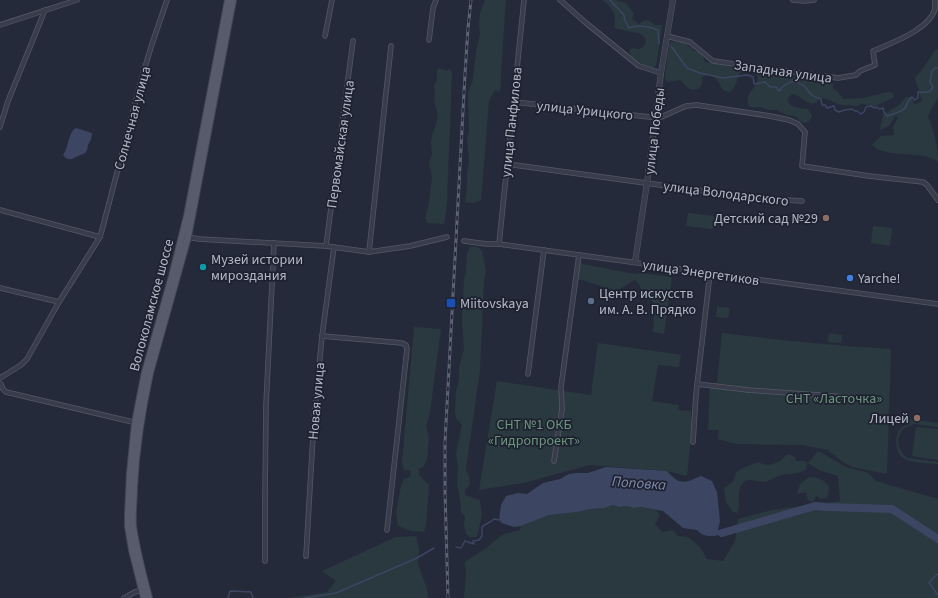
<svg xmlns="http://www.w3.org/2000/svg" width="938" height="598" font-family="'Source Sans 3',sans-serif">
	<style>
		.green { fill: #2a393f }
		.water { fill: #3c4562 }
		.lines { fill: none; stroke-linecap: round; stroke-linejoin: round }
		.stream { stroke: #3c4562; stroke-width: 1.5 }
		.river { stroke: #3c4562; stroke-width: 8 }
		.minor-casing { stroke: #545866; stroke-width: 5.5 }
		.tertiary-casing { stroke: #545866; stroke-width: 6 }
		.primary-casing { stroke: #424654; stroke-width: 8 }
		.minor { stroke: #393d4b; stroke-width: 4 }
		.tertiary { stroke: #393d4b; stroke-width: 5 }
		.primary { stroke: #575b6b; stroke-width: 6 }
		.rail-casing { stroke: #5d6274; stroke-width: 3 }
		.rail { stroke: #1e2230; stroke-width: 1.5; stroke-dasharray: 4.5; stroke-linecap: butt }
		.education-dot { fill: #8d6e63; stroke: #1e2230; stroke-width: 1.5 }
		.culture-dot { fill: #0f9aa8; stroke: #1e2230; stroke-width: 1.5 }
		.shop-dot { fill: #3f7fe0; stroke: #1e2230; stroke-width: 1.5 }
		.service-dot { fill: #5c6f8a; stroke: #1e2230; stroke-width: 1.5 }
		.transit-dot { fill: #1a4fb4; stroke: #1e2230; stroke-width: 1.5 }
		.labels { text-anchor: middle; stroke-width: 3.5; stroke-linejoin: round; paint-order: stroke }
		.street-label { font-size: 14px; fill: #b4b8c6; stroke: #1e2230 }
		.poi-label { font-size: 14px; fill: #b4b8c6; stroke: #1e2230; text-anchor: start }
		.park-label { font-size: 14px; fill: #6d957e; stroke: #1e2230 }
		.water-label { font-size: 15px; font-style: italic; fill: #7e89ab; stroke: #1e2230 }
	</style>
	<rect width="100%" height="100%" fill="#252a3a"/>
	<g class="green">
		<path d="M485,0H506L505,11L500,92L495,90L489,100L481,200L473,203L465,202L467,187V173L469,162L467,139L469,132L468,92L473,80L476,52L480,34L479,24L480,13Z"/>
		<path d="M602,0H615L626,3L634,14L632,17L633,20L639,24L645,20L649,21L655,25H662L656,66L653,68L643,65L638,60L631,56L630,53V49L633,48C646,53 649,39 642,35C637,31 632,33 627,31C622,30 619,29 614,28C615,25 615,21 615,18C615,12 608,3 602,0Z"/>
		<path d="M672,41L684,43L692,48L694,51L698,52L702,54L705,62L785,75L789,78L797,76L830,81L833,84V89L837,91L843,99L863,98L888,92L892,93L894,97L876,106L861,104C857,107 854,106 849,105C847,105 844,106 842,105C834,104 828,97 820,98C810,112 803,95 792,94C779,105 799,109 808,109L812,116L811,119L808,122L804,123L800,121L798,118L795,116L787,115L776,110H769L761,107H750C741,96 758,88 758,77C754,72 747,71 741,72C736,78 737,87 730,92L723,90C718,82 714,70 703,77C702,79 702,81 702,84C699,92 690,91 685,85C683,83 682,81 680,80L668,82L665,79L669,44Z"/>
		<path d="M938,49V98L931,109L928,117C934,131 938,146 938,161C920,151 898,157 880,150C877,149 874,146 872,145L881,136L894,135L893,127L898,118L896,115L889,126L880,130L883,115L899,105L906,97H912L914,105L922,101L915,78L924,67L935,50Z"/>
		<path d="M439,68L447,71L450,69L452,72L447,203L444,224C438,224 433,223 427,223L425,217L429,203L432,177L429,164L430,160L432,154L431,142L433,132L436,125L438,114L434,100L435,93L434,86L437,80V70Z"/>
		<path d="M688,213L714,216L713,229L686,226Z"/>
		<path d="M873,226L892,228L890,246L871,243Z"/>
		<path d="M474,246L479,248L482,251L486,270L484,280L480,370L466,469C469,477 473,484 465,490V495L480,500L482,515L478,533L476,537H470L466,534L464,525L465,516L461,512L460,499L457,485L458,467L456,453L462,425L456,418L455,413L456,392L459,380V367L464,349L462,320L464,279C469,269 463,257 470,247Z"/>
		<path d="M578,263L629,273L637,274L640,273L672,277L664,334L653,332L655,304L651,300L642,297L640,286L635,280L616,291L586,281L576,279Z"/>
		<path d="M717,307L730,308L728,318L716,317Z"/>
		<path d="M414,327L441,329L430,412L426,426L429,438L427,459L424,466L419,469V475L429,485L426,525L424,532L411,531L398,526L396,513L401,486L404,479L410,477L411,471L404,470L402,463Z"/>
		<path d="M722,333C778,340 834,346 891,349L887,474L852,467L840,460L828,450L801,445L736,444L718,439L719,430H708L710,383H717Z"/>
		<path d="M829,333L842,335L841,343L828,342Z"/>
		<path d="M598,343L661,352L681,355L679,367L658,365L652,401L679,405L678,410L691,411L692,426L687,476L667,471L590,465L523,483L479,490L497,381L591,395Z"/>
		<path d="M908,419L938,423V427L914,424L906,427L902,430L898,439L899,447L902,453L907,458L938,462V464C928,463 916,463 907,460C895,456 893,436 901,428C903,426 905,426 907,425Z"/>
		<path d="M916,427L938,429V460L912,456Z"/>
		<path d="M818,451L846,467L868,473L876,481L938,499V598H464L466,575L465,562L485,549L502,535L520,530L521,526L549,515L577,512L590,509L605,508L612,505L620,507L627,506L633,508L641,507L656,510L660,515L655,524L662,532L673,530L678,536L688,537L700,547L707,559L723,561L731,548L735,541L738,519L772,510L840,501L838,476L819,470L808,463Z"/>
		<path d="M788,454L795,457L796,461H803L807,462L806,470C801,472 796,473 791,474C788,475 784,474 781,475C775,477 770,481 764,482C757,482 748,477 743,483C735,491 742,504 737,513L733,512L726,502L724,488C727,486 732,483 734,480C735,477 735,473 738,471C740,469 756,463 759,462C764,466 772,465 778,462C782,460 785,456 788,454Z"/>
		<path d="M809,477C815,477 828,480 829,488C829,491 828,495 827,498L821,499L816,496L813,502L808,500L806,492L797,494L800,484Z"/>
		<path d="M416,536L419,549L418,564L427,589L428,598H289L327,592L336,581L322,571L396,537Z"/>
	</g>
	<g class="water">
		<path d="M76,128L92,133C91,141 91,139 88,145C87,149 88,149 86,152C84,154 83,154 80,155C73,158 69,163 63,155C69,147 68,132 76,128Z"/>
		<path d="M606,467L667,471C680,486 685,483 701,476L712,481L717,492L718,502L720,521L718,530L722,533L721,535C711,536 704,538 697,530L683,528L663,511L641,507L633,508L627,506L620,507L612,505L605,508L590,509L577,512L549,515L521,526L514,527L502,523L499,520L501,505L506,496L518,493L527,494L543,483L560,479L569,474L578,473H588Z"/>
	</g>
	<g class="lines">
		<g class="stream">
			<path d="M610,0L624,15L625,21L629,28C639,24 649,27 658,30L659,44"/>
			<path d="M671,46L687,68L700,73L723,78L747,75L753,77L754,84L765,82L770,87H776L779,91C785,83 794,78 803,85C807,88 808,92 812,95C814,97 818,98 821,99L822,105H825L827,108L834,106L835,110L839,112L845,110L852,109L855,111H857L861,114L864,112L866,107L871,106L875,108L877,107L879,109L883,108L884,112L887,116C892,114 902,112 905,108C909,102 905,103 912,97L915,100L918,98V92C924,92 930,94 933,87L930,82L932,71L935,68H938"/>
			<path d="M456,547L461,548L465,541L474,544L473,541L479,540L482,536V527C486,523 490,523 494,519L499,520"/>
			<path d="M938,574L934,577L929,583L938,595"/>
			<path d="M228,598L230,591L251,592L253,598"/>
			<path d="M305,598L336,593L417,558L434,548"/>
		</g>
		<path class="river" d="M722,533L815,506L827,507L892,509L938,539"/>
		<g class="minor-casing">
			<g id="minor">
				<path d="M560,0L586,23L639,66L661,73"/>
				<path d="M793,0L804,1L814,0"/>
				<path d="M0,25L77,0"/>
				<path d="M325,36L332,0"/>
				<path d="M667,36L690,42L713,61L838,78L856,75L860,71L875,65L873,51C891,43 929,30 935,9C935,7 935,3 935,0"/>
				<path d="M429,40L433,8L436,0"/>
				<path d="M514,102L659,118L686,106L697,105L770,116L789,120L798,124L805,132L802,166L869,176L923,182L927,185L938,200"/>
				<path d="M0,127L8,101L45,10"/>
				<path d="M507,164L719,193L771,199L802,201"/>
				<path d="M0,210L100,237"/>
				<path d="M187,237L199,239L326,246L369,252L410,246L447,237"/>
				<path d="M464,241L487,244H499L938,304"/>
				<path d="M499,244C507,162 516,81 524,0"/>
				<path d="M326,246L353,41"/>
				<path d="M369,252L391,46"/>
				<path d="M0,288L59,302"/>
				<path d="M322,336L402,343L406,345L407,349L387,530"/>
				<path d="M528,374L544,250"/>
				<path d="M0,378L21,365L27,359L59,302L100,237L102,230L142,77L152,44L167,0"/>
				<path d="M0,384H1L3,389L6,392L137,423"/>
				<path d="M697,384L748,390L874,399"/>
				<path d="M693,442L696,394L710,273"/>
				<path d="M554,461L562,409L561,387L579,255"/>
				<path d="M306,556L314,419L322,336L334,247"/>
				<path d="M265,561V501L266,405L274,243"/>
				<path d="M124,598L135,592L142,590"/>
			</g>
		</g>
		<g class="tertiary-casing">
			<path id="tertiary" d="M635,262L647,183L661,73L673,0"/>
		</g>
		<g class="primary-casing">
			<g id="primary">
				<path d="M144,598L132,550L128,526V514L130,473L135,423L141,392L145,372L172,276L187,216L228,0"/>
				<path d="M149,598C143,575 136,549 133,526C132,513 134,499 134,486C136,448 142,410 150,373L188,237L233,0"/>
			</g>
		</g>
		<use href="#minor" class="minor"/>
		<use href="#tertiary" class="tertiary"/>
		<use href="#primary" class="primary"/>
		<g class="rail-casing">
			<path id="rail" d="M448,598L445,491V442L465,74L468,28L471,0"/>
		</g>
		<use href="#rail" class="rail"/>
	</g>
	<g class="education-dot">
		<circle cx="826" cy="218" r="4"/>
		<circle cx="917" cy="418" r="4"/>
	</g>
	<circle class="culture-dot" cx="203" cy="267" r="4"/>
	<circle class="shop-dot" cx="850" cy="278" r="4"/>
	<circle class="service-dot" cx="591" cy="301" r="4"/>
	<rect class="transit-dot" x="446" y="298" width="10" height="10" rx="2"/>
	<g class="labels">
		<g class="street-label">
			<text transform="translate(783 71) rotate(8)" y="5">Западная улица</text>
			<text transform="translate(585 110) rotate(6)" y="5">улица Урицкого</text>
			<text transform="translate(132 118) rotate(-75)" y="5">Солнечная улица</text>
			<text transform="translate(511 122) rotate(-84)" y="5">улица Панфилова</text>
			<text transform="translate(654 131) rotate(-83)" y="5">улица Победы</text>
			<text transform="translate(340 144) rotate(-82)" y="5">Первомайская улица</text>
			<text transform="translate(726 193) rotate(7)" y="5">улица Володарского</text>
			<text transform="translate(701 272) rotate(8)" y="5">улица Энергетиков</text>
			<text transform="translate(151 305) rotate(-75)" y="5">Волоколамское шоссе</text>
			<text transform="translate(316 401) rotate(-85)" y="5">Новая улица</text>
		</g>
		<g class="poi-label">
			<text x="818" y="223" text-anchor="end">Детский сад №29</text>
			<text x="211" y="264">Музей истории<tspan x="211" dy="16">мироздания</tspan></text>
			<text x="858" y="283">Yarche!</text>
			<text x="599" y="298">Центр искусств<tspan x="599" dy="16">им. А. В. Прядко</tspan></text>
			<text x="460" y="308">Miitovskaya</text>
			<text x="909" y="423" text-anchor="end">Лицей</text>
		</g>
		<g class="park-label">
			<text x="834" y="403">СНТ «Ласточка»</text>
			<text x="534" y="429">СНТ №1 ОКБ<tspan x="534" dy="16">«Гидропроект»</tspan></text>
		</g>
		<g class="water-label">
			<text transform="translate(639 483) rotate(4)" y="5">Поповка</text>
		</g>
	</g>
</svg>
